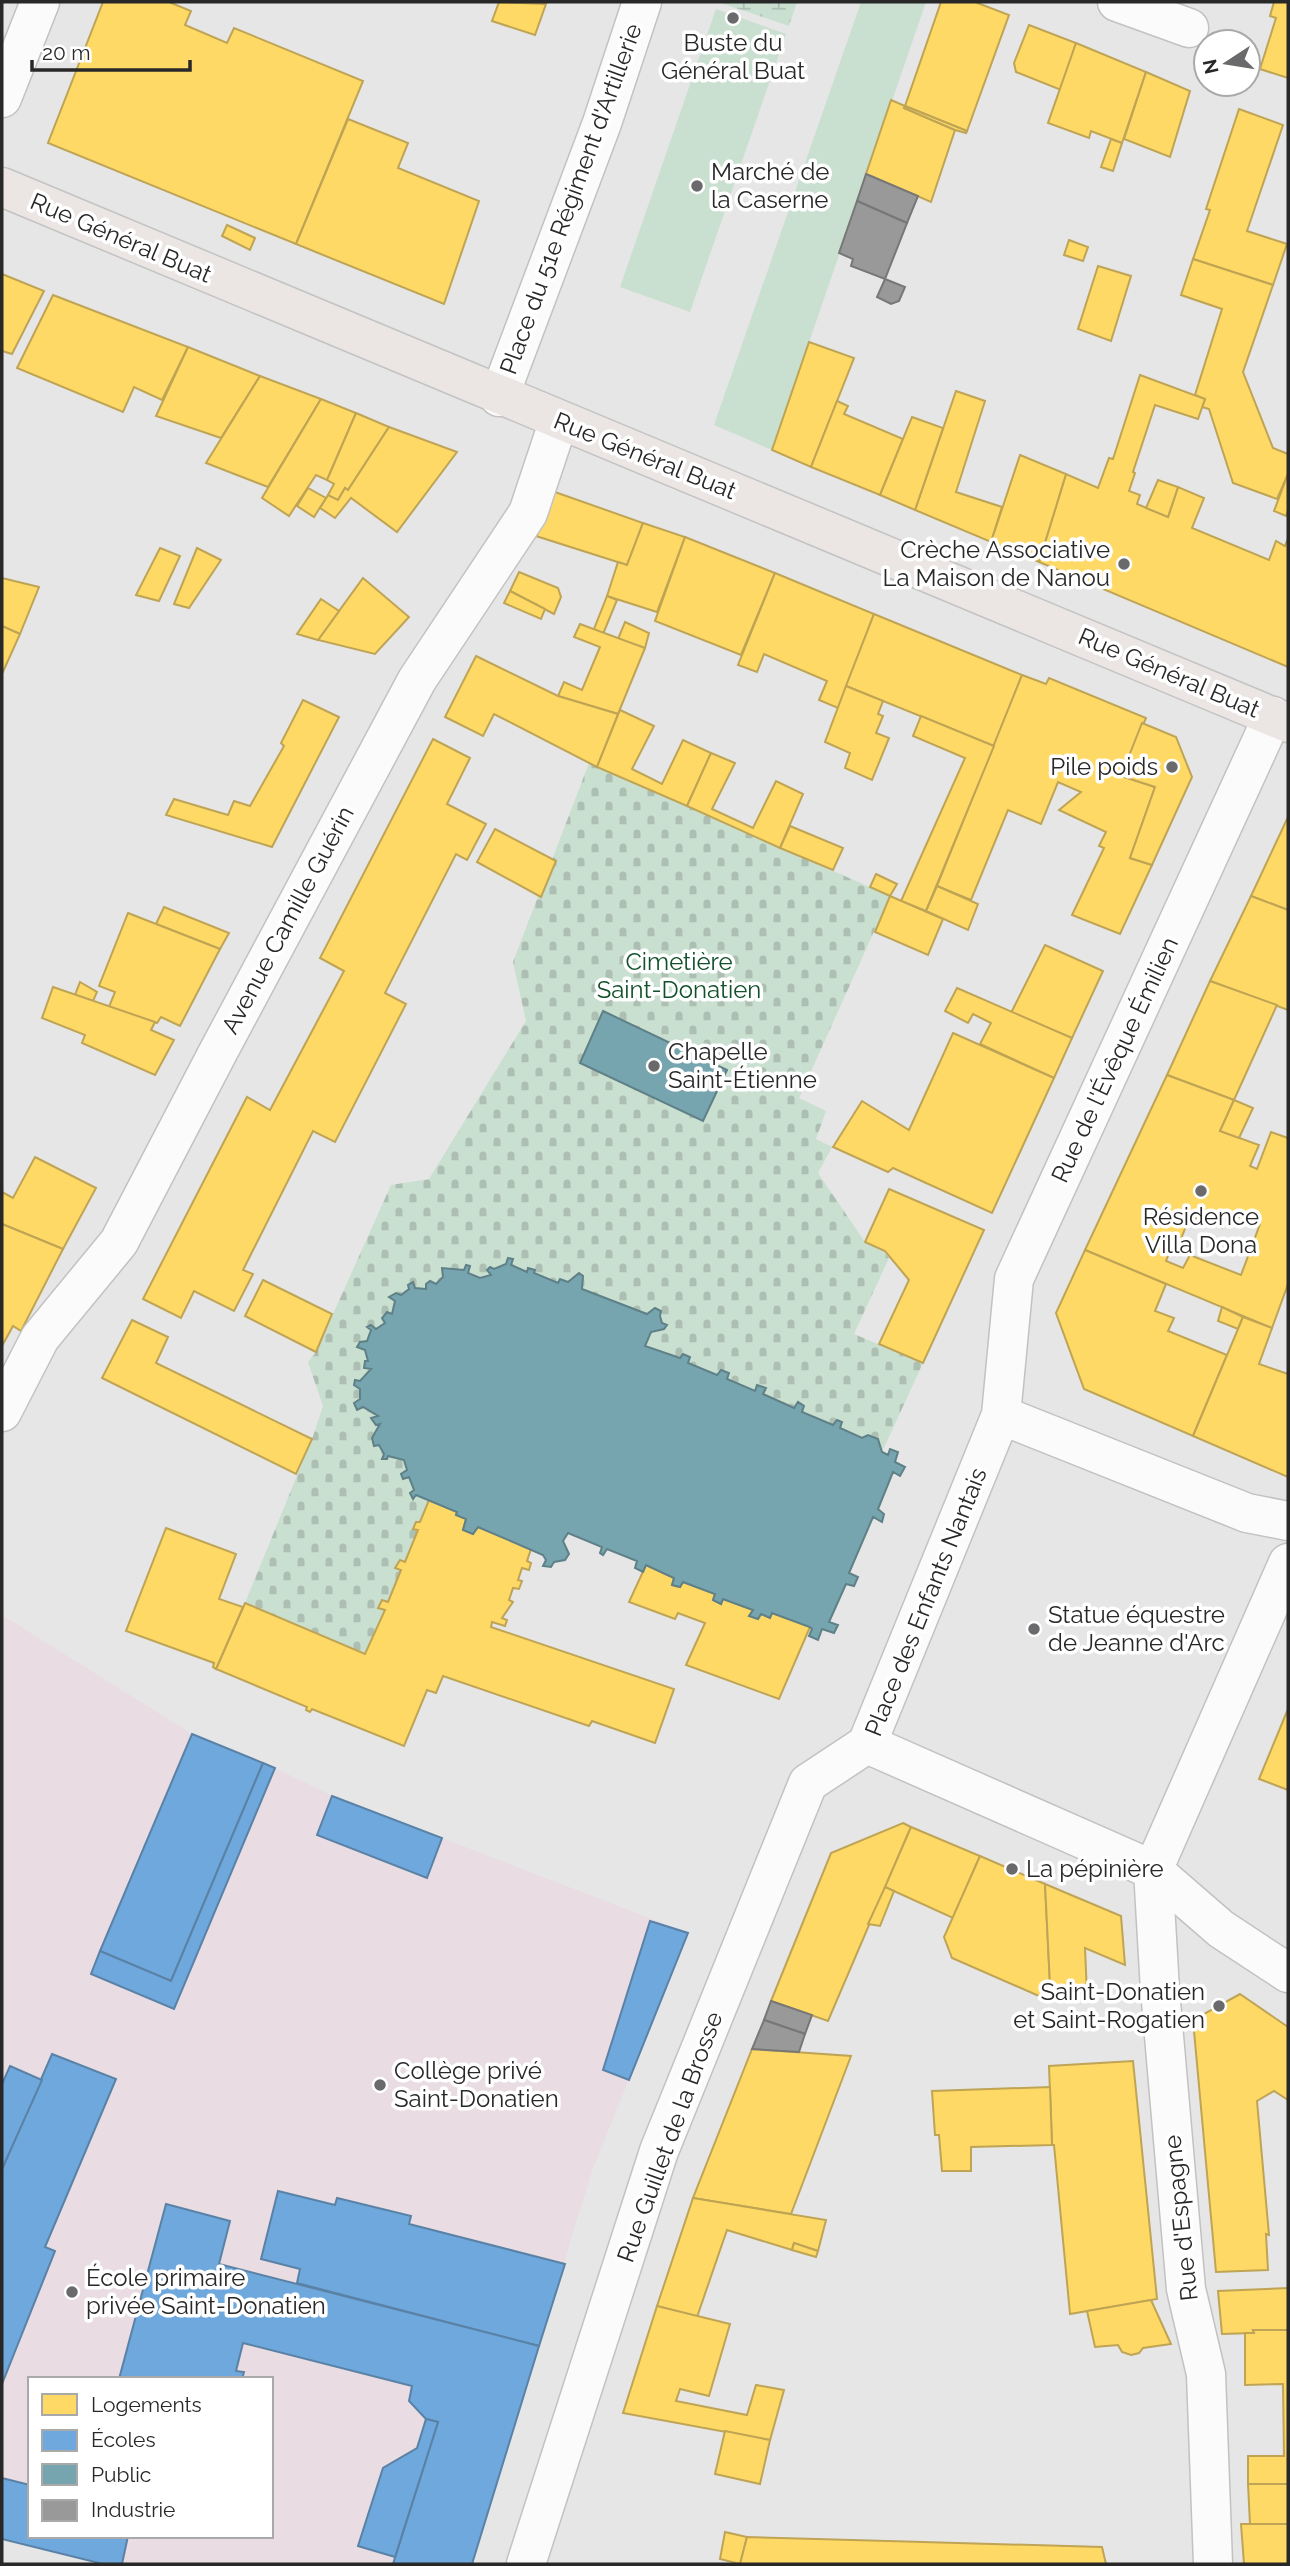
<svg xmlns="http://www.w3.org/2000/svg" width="1290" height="2566" font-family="Raleway,sans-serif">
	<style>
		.education { fill: #e9dce2; fill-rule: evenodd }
		.green { fill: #c9dfcf }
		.wetland { fill: url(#wetland-marsh) }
		.cemetery { fill: url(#cemetery-stones) }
		.homes { fill: #ffd966; stroke: #bea454; stroke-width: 2; fill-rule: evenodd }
		.schools { fill: #6fa8dc; stroke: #5a82a6; stroke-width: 2 }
		.public { fill: #76a5af; stroke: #5f8087; stroke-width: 2 }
		.industry { fill: #999; stroke: #777; stroke-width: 2 }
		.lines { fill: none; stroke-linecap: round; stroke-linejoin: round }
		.minor-casing { stroke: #c2c2c3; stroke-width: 41 }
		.major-casing { stroke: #c3c3c3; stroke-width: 41 }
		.minor { stroke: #fbfbfb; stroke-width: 38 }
		.major { stroke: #ebe5e4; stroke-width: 38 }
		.poi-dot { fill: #6a6a6c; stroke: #fff; stroke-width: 2.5 }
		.labels { text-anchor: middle; stroke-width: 7; stroke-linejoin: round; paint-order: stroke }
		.poi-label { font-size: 24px; fill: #282829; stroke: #fff; text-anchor: start }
		.street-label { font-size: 24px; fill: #282829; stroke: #fff }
		.park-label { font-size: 24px; fill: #11502a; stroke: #fff }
	</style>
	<defs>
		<pattern id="wetland-marsh" width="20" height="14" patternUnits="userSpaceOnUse" patternTransform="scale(1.75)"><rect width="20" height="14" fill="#c9dfcf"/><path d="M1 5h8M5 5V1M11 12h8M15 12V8" fill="none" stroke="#adbfb2"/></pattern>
		<pattern id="cemetery-stones" width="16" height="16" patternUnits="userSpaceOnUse" patternTransform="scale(1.75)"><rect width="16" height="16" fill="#c9dfcf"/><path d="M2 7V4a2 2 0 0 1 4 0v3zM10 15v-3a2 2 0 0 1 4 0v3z" fill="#adbfb2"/></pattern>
	</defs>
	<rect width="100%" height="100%" fill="#e6e6e7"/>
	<path class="education" d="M2,1615L192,1734L275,1768L333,1796L688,1933L592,2171L472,2564H102L2,2539ZM30,2379H271V2536H30Z"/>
	<g class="green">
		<path d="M861,2H926L772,450L714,425Z"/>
		<path d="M716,9L786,34L690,312L620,287Z"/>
	</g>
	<path class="wetland" d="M718,2H797L789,26Z"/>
	<path class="cemetery" d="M589,763L890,896L799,1098L826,1111L816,1139L832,1147L818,1173L865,1242L884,1252L889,1258L854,1334L923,1363L882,1452L878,1439L868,1435L862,1438L840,1428L842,1423L837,1420L833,1425L802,1412L804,1406L798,1402L794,1408L763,1394L766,1388L757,1385L755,1391L727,1379L728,1373L721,1370L717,1375L688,1363L690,1357L683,1354L680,1358L645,1346L651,1332L664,1329L667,1325L662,1323L661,1311L655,1308L647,1314L582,1289L579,1274L568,1282L560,1279L558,1283L534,1273L535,1270L528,1268L527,1272L511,1265L513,1260L508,1258L506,1264L494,1269L490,1267L487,1270L491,1275L480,1278L468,1273L470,1266L466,1265L464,1270L442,1268L443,1277L436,1284L429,1281L426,1284V1289L415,1288L413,1282L408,1285L409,1289L401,1295L396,1293L390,1297L395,1301L392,1314L387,1312L382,1318L385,1323L376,1329L371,1325L368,1327L371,1330L367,1341L360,1342L358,1347L365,1350L368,1361H365L364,1368L371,1369L360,1381H355L354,1385L360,1389V1399L354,1403L356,1410L363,1407L378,1416L371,1418L376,1424H380L372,1438L374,1446L379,1445L384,1454L383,1459H386L388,1456L404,1460L407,1470L401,1474L409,1477L414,1490L410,1493L412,1498L416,1495L429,1500L420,1522H416L413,1528L418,1530L405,1562L400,1560L396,1567L401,1570L388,1602L382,1601L378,1607L385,1610L365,1654L245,1603L312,1439L323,1406L308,1362L316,1352L391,1185L429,1179L526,1021L513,962Z"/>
	<g class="homes">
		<path d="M103,2H169L191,11L185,25L227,43L234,28L363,81L296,244L48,143Z"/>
		<path d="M499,2L546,4L535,35L492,21Z"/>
		<path d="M941,2H975L1009,15L967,131L905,106Z"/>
		<path d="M1274,2H1288V78L1260,69L1276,18L1270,16Z"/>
		<path d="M1029,25L1076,43L1061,90L1016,72L1014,63Z"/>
		<path d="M1076,43L1146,72L1122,143L1091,131L1089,138L1048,123Z"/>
		<path d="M1146,72L1190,91L1170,157L1124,139Z"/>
		<path d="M891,100L905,106L904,108L955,130L931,202L866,174Z"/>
		<path d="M905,106L967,131L966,133L955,130L904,108Z"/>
		<path d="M1239,109L1283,125L1247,231L1287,244L1273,285L1193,259L1210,210L1206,209Z"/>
		<path d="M348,119L408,143L398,168L479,201L444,304L296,244Z"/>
		<path d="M1111,139L1122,143L1113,171L1101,167Z"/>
		<path d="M227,225L255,238L250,250L222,236Z"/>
		<path d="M1069,240L1088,247L1083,261L1064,255Z"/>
		<path d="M1193,259L1273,285L1243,372L1273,448L1288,454V474L1277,499L1233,483L1209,409L1202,407L1205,399L1195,395L1222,309L1181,295Z"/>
		<path d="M1098,266L1131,276L1111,341L1078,329Z"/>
		<path d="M2,274L44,291L12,354L2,351Z"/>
		<path d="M53,295L188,347L162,400L134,387L123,412L17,368Z"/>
		<path d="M809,342L854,358L811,467L772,450Z"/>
		<path d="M188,347L260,376L221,438L156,416Z"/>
		<path d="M1140,375L1205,399L1198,419L1155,405L1133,472L1135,473L1129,491L1140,495L1137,504L1168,517L1178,487L1204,498L1192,528L1269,560L1276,541L1285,546L1288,538V667L1039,562L1066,474L1098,488L1109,458L1113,459Z"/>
		<path d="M260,376L321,399L268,487L206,463Z"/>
		<path d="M956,391L985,401L956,492L1002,507L991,542L915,510Z"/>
		<path d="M321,399L356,413L327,480L316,475L289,516L262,498Z"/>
		<path d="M837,401L848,406L844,414L903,439L880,495L811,467Z"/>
		<path d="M356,413L389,427L348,490L345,488L338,500L333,499L328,495L334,484L327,480Z"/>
		<path d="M912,417L943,428L915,510L880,495Z"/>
		<path d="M389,427L457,452L397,532L351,498L335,518L320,508L328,495L338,500L345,488L348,490Z"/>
		<path d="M1020,455L1066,474L1039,562L991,542Z"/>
		<path d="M1288,474V510L1286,516L1274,511Z"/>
		<path d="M1158,480L1178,487L1168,517L1146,508Z"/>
		<path d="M308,488L326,498L314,517L297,506Z"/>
		<path d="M552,491L643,523L627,565L536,536Z"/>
		<path d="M643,523L685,537L657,612L607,596L618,562L627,565Z"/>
		<path d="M685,537L775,573L741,655L655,621Z"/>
		<path d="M160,548L180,556L159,601L136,595Z"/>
		<path d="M197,548L221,560L189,608L174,604Z"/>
		<path d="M519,572L558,588L561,597L554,614L510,591Z"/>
		<path d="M775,573L874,614L838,708L819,700L827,681L764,654L757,672L738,665Z"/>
		<path d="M2,578L39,587L20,634L2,626Z"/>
		<path d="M363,578L409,617L375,654L318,640Z"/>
		<path d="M510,591L545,609L541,619L504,603Z"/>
		<path d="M607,596L617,600L603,634L594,629Z"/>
		<path d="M321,599L339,611L318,640L297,634Z"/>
		<path d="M874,614L1022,675L994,746L846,686Z"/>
		<path d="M625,622L649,633L645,648L618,639Z"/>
		<path d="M580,624L645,648L618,714L558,696L564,682L582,690L600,647L574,637Z"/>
		<path d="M2,626L20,634L2,674Z"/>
		<path d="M476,656L558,696L618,714L597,767L494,714L483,736L445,717Z"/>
		<path d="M1022,675L1046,684L1049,678L1146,718L1121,776L1155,787L1130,858L1152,865L1120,934L1072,915L1104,848L1099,846L1106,832L1059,810L1081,792L1058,782L1041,824L1008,810L971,900L937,886Z"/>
		<path d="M846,686L883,701L878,714L883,716L876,733L889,738L872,780L845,768L850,753L825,742Z"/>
		<path d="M303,700L339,717L272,847L166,815L174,799L228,815L234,801L250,806L284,746L281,743Z"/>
		<path d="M620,710L654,726L632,769L662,784L683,740L711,753L687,806L597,767Z"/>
		<path d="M921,716L994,746L926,911L901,901L965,758L913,736Z"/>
		<path d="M1142,723L1176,737L1192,777L1152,865L1130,858L1155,787L1121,776Z"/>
		<path d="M433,739L470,758L447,804L486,824L467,860L456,854L385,993L406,1004L335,1142L313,1131L243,1270L253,1274L234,1311L194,1291L181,1318L143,1299L247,1097L270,1110L344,971L320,958Z"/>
		<path d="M711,753L735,763L712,809L753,828L776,781L803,794L780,848L687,806Z"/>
		<path d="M1288,817V910L1251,896Z"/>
		<path d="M790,826L843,848L833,870L780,848Z"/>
		<path d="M495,829L556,861L541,897L477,862Z"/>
		<path d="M876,874L897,884L890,896L870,887Z"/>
		<path d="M937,886L978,904L968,930L926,911Z"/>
		<path d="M890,896L943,919L928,955L875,932Z"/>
		<path d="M1251,896L1288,910V1010L1210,981Z"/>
		<path d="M164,907L229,933L220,949L156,924Z"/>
		<path d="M128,913L220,949L180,1026L161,1017L157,1023L109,1007L115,992L99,986Z"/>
		<path d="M1045,945L1103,971L1072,1038L1011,1013Z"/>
		<path d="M1210,981L1277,1005L1234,1100L1167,1075Z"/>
		<path d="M80,982L97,992L93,1001L75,995Z"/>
		<path d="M53,987L155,1022L151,1030L174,1040L155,1075L82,1043L85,1035L42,1018Z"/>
		<path d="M957,988L1072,1038L1054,1078L980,1044L991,1023L973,1014L968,1023L945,1011Z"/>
		<path d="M953,1033L1054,1078L992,1213L893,1168L888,1172L833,1147L862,1101L909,1130Z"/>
		<path d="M1167,1075L1234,1100L1220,1131L1259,1145L1250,1166L1257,1169L1271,1132L1288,1138V1284L1272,1328L1085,1250ZM1228,1213L1260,1224L1241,1275L1190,1255L1183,1268L1166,1261L1175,1238L1181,1239L1190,1216L1222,1228Z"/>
		<path d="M1234,1100L1253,1108L1239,1138L1220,1131Z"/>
		<path d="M35,1157L96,1188L63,1249L2,1224V1192L13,1198Z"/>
		<path d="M889,1189L984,1230L923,1363L879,1344L909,1280L885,1251L865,1242Z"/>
		<path d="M2,1224L63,1249L21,1331L13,1326L2,1346Z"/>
		<path d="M1085,1250L1166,1284L1155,1311L1174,1318L1168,1331L1227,1355L1193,1436L1084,1389L1056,1313Z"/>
		<path d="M263,1280L332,1314L316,1352L245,1316Z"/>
		<path d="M1222,1307L1243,1317L1238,1329L1218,1321Z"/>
		<path d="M1243,1317L1272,1328L1259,1364L1288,1374V1477L1193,1436Z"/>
		<path d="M132,1320L168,1337L156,1363L312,1439L296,1474L102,1378Z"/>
		<path d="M429,1500L457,1512L456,1515L466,1519L463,1530L473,1534L478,1527L531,1549L527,1561L531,1563L529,1570L522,1568L518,1580L522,1581L519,1589L513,1588L509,1600L513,1602L502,1618L507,1620L505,1626L492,1622L491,1627L674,1689L655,1743L592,1721L589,1726L443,1676L436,1693L427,1690L404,1746L312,1709L310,1712L306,1710L307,1707L216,1669L245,1603L365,1654L385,1610L378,1608L382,1600L388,1602L401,1570L395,1568L400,1560L405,1562L418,1530L413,1529L416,1522H420Z"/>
		<path d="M166,1528L236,1554L219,1599L243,1607L216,1669L213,1667L214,1663L126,1631Z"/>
		<path d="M646,1565L674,1578L672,1585L680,1587L683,1582L715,1594L713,1600L721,1604L723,1599L753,1610L749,1616L758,1619L761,1614L770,1618L772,1613L810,1627L779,1699L686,1665L705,1623L678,1613L675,1619L629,1602Z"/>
		<path d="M1288,1709V1790L1259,1779Z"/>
		<path d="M903,1823L911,1827L828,2021L771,2001L831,1853Z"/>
		<path d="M911,1827L980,1856L953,1918L885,1887Z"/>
		<path d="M980,1856L1045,1884L1050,1985L1039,1996L952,1958L944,1937Z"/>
		<path d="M1045,1884L1121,1916L1125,1965L1085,1948L1087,1994L1050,1985Z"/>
		<path d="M885,1887L894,1891L880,1926L868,1924Z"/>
		<path d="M1240,1994L1288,2027V2100L1274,2091L1257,2101L1269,2235L1266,2234L1268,2270L1216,2272L1193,2020Z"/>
		<path d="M752,2049L851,2056L791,2214L693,2198Z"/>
		<path d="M1133,2061L1157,2299L1070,2314L1054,2145H1052L1049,2066Z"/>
		<path d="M1050,2087L1052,2145L971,2147V2171H942L939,2135H935L932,2091Z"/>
		<path d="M693,2198L826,2220L818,2251L794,2243L792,2250L727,2230L697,2317L657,2306Z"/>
		<path d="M794,2243L818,2251L816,2257L792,2250Z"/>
		<path d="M1288,2288V2330H1253L1254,2333L1222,2334L1218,2291Z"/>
		<path d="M1151,2300L1171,2344L1143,2348L1139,2353L1131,2355L1122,2352L1118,2345L1095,2347L1087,2311Z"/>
		<path d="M657,2306L730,2324L709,2396L680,2389L676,2401L747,2415L756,2385L784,2390L770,2440L623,2413Z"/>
		<path d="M1253,2330H1288V2484H1248V2456H1284L1283,2384L1245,2385V2333H1254Z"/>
		<path d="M725,2431L770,2440L760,2484L715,2474Z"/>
		<path d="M1248,2484H1288V2525L1250,2524Z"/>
		<path d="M1241,2524H1288V2564H1244Z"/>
		<path d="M725,2532L747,2537L740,2564L720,2559Z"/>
		<path d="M747,2537L1102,2547L1106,2564H740Z"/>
	</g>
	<g class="schools">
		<path d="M192,1734L263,1763L171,1981L100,1951Z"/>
		<path d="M263,1763L275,1768L174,2009L91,1974L100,1951L171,1981Z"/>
		<path d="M332,1796L442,1838L427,1878L317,1835Z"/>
		<path d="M650,1921L688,1933L629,2080L603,2070Z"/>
		<path d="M52,2054L116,2079L45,2247L55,2251L2,2384V2169Z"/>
		<path d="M10,2066L42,2080L2,2169V2084Z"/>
		<path d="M278,2191L335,2205L337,2198L411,2216L409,2224L565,2264L539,2346L297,2283L300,2269L261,2259Z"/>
		<path d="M166,2204L230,2221L219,2264L539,2346L472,2564H393L438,2422L426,2419L409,2401L412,2386L243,2343L236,2371L244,2372L242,2379H119Z"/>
		<path d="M426,2419L438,2422L395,2557L358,2546L383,2468L417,2448Z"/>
		<path d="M2,2478L30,2485V2536H128L122,2564H103L2,2539Z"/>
	</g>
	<g class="public">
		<path d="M603,1011L727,1070L703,1121L580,1063Z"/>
		<path d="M508,1258L513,1259L511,1265L527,1272L528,1268L535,1270L534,1273L558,1283L560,1279L568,1282L579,1273L583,1276L582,1289L647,1314L655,1308L661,1311L660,1316L662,1323L667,1325L664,1329L651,1332L645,1346L680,1358L683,1354L690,1357L688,1363L717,1375L721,1370L729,1373L727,1379L755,1391L757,1385L766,1388L763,1394L794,1408L798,1402L804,1406L802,1412L833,1425L837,1420L842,1422L840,1428L862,1438L868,1435L878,1439L882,1452L888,1455L890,1449L898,1452L895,1462L905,1467L900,1476L893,1472L878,1509L884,1514L882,1522L873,1517L849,1573L858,1577L854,1586L846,1584L829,1622L838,1625L834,1633L822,1629L818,1640L809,1636L812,1629L810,1627L772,1613L770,1618L761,1614L758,1619L749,1616L753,1610L723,1599L721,1604L713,1600L715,1594L683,1582L680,1587L672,1585L674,1578L646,1565L643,1572L635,1568L637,1561L607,1549L603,1555L600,1553L602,1547L568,1533L563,1541L569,1554L565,1560L554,1562L551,1567L543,1566L546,1560L543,1555L478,1527L473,1534L463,1530L466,1519L456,1515L457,1512L416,1495L413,1499L410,1493L414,1490L409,1477L403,1479L401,1474L407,1470L404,1460L388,1456L387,1459H382L384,1454L379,1445L374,1446L372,1438L380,1424L376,1425L371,1418L378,1416L363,1407L357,1410L354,1403L360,1399V1389L354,1385L355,1380L360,1381L371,1369L364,1368L365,1361H368L365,1350L357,1347L360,1342L367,1341L371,1330L367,1327L371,1325L376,1329L385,1323L382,1318L387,1312L392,1314L395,1301L389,1297L396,1293L401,1295L409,1289L408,1285L413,1282L415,1288L426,1289V1284L430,1281L436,1284L443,1277L442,1268L464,1270L466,1265L470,1266L468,1273L480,1278L491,1275L487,1270L490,1267L494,1269L506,1264Z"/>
	</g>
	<g class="industry">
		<path d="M866,174L918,196L907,223L857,201Z"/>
		<path d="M857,201L907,223L885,279L851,266L853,259L839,253Z"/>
		<path d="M885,279L905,287L899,301L891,304L877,297Z"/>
		<path d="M771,2001L812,2015L805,2034L764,2020Z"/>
		<path d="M764,2020L805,2034L799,2052L752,2049Z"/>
	</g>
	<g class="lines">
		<g class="minor-casing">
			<g id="minor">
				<path d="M1117,2L1189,28"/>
				<path d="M2,98L40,2"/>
				<path d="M499,397L602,123L642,2"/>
				<path d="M2,1412L40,1338L119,1242L217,1054L417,680L528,513L559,420"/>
				<path d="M1001,1415L1247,1513L1288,1521"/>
				<path d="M867,1744L1001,1415L1014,1279L1273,716"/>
				<path d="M867,1744L1153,1870L1221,1929L1288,1973"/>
				<path d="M526,2564L659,2151L808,1783L867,1744"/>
				<path d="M1213,2564L1206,2374L1186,2289L1160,1990L1153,1870L1288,1563"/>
			</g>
		</g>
		<g class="major-casing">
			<path id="major" d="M2,187C430,367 859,545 1288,723"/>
		</g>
		<use href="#minor" class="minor"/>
		<use href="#major" class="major"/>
	</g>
	<g class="poi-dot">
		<circle cx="733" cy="18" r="7"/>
		<circle cx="697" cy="186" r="7"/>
		<circle cx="1124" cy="564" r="7"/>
		<circle cx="1172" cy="767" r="7"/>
		<circle cx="654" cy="1066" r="7"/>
		<circle cx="1201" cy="1191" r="7"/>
		<circle cx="1034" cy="1629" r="7"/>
		<circle cx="1012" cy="1869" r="7"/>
		<circle cx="1219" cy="2006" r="7"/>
		<circle cx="380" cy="2085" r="7"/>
		<circle cx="72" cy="2292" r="7"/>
	</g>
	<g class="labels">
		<g class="poi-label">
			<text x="733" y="51" text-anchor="middle">Buste du<tspan x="733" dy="28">Général Buat</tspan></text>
			<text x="711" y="180">Marché de<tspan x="711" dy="28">la Caserne</tspan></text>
			<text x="1110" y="558" text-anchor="end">Crèche Associative<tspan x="1110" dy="28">La Maison de Nanou</tspan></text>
			<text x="1158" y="775" text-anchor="end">Pile poids</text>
			<text x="668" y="1060">Chapelle<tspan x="668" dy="28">Saint-Étienne</tspan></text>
			<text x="1201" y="1225" text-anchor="middle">Résidence<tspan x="1201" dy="28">Villa Dona</tspan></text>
			<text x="1048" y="1623">Statue équestre<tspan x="1048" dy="28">de Jeanne d'Arc</tspan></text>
			<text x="1026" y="1877">La pépinière</text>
			<text x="1205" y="2000" text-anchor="end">Saint-Donatien<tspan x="1205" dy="28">et Saint-Rogatien</tspan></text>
			<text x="394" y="2079">Collège privé<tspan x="394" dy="28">Saint-Donatien</tspan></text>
			<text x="86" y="2286">École primaire<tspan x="86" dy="28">privée Saint-Donatien</tspan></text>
		</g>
		<g class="street-label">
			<text transform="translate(571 199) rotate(-70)" y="8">Place du 51e Régiment d'Artillerie</text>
			<text transform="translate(121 238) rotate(23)" y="8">Rue Général Buat</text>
			<text transform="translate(645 456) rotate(22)" y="8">Rue Général Buat</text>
			<text transform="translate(1169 673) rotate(23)" y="8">Rue Général Buat</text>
			<text transform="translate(288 920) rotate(-62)" y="8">Avenue Camille Guérin</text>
			<text transform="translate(1115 1060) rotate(-65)" y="8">Rue de l'Évêque Émilien</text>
			<text transform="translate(926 1602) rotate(-68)" y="8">Place des Enfants Nantais</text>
			<text transform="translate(670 2137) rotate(-70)" y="8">Rue Guillet de la Brosse</text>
			<text transform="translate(1181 2218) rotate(-96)" y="8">Rue d'Espagne</text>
		</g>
		<g class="park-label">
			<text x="679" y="970">Cimetière<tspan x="679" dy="28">Saint-Donatien</tspan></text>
		</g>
	</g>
	<rect width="1290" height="2566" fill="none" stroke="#282829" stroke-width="7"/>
	<rect x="28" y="2377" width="245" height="161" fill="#ffffff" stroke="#a9a9a9" stroke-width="2"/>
	<rect x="42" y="2394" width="35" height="21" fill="#ffd966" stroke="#a9a9a9" stroke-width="2"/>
	<text x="91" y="2412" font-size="21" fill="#282829">Logements</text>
	<rect x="42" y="2430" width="35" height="21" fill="#6fa8dc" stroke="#a9a9a9" stroke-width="2"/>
	<text x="91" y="2447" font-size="21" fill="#282829">Écoles</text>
	<rect x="42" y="2464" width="35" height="21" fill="#76a5af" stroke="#a9a9a9" stroke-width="2"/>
	<text x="91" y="2482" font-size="21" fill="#282829">Public</text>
	<rect x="42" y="2500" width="35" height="21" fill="#999999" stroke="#a9a9a9" stroke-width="2"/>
	<text x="91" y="2517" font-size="21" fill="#282829">Industrie</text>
	<g transform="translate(1227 63) rotate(258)"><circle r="33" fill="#ffffff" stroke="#a9a9a9" stroke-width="2"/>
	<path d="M0-5L12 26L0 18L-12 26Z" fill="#6a6a6c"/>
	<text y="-10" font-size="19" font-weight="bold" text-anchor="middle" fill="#282829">N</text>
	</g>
	<path d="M32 60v10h158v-10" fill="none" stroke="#282829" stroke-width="3.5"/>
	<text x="42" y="60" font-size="21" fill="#282829" stroke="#ffffff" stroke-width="5" paint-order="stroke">20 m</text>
</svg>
